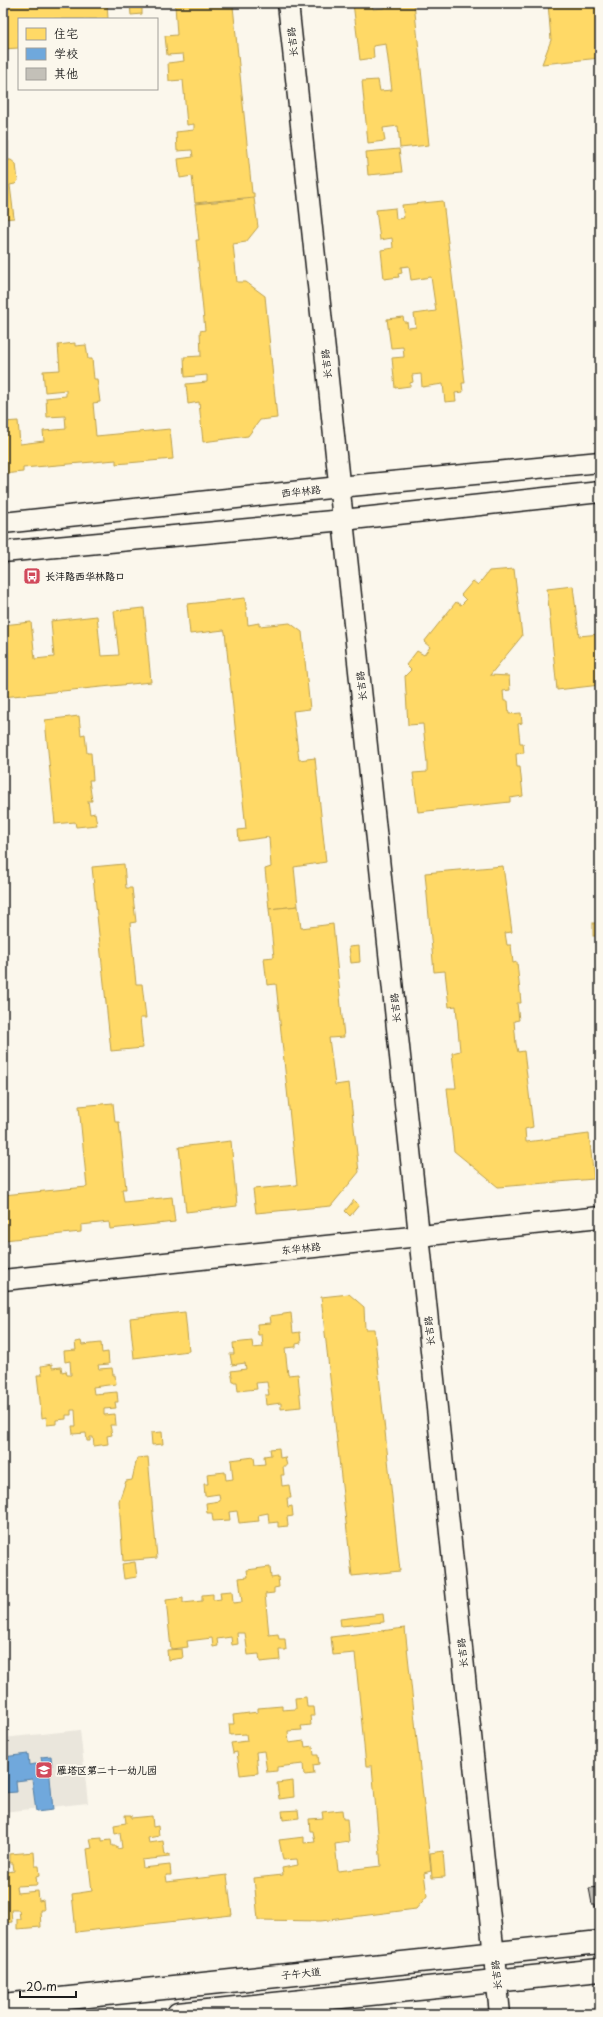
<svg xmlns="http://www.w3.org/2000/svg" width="603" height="2017" font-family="'Playpen Sans','LXGW WenKai TC',sans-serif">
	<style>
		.built { fill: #eae6dc }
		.homes { fill: #ffd966; stroke: #bba050 }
		.schools { fill: #6fa8dc; stroke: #567ea2 }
		.building { fill: #c3c0b8; stroke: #1c1c1c }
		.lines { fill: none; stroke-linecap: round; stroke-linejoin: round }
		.tertiary-casing { stroke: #1c1c1c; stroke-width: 23 }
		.secondary-casing { stroke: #1c1c1c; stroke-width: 25 }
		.tertiary { stroke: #fbf7ec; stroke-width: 20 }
		.secondary { stroke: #fbf7ec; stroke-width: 22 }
		.labels { text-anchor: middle; stroke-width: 4; stroke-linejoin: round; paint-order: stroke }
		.street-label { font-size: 10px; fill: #1c1c1c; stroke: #fbf7ec }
		.poi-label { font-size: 10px; font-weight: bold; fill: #1c1c1c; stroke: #fbf7ec; text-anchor: start }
	</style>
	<rect width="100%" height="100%" fill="#fbf7ec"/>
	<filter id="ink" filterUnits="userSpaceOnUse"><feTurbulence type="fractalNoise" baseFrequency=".025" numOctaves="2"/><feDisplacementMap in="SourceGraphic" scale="8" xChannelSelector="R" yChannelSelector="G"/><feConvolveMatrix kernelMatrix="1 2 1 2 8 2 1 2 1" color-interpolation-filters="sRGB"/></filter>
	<g filter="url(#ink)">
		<path class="built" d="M80,1730L88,1803L3,1812V1738Z"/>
		<g class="homes">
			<path d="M35,3H107L108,19H19V48L3,49V6Z"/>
			<path d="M130,3H229L233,6L252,193H254V197L195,203L192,176L180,178L179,168L178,159L193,157L192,150L177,151L176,132L194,130V124L187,125L183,80L169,81L168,63L184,61L183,54L167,55L165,36L177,35L175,5L142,7V14L131,15Z"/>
			<path d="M353,3H372L373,9L385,8L384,3H414L429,145L400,148L398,126L383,128L385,141L368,143L362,81L378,80L380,91L392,90L386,44L373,46L374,58L360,60Z"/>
			<path d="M548,3H600V58L542,64L551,40Z"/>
			<path d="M3,64L6,66L7,83L3,88Z"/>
			<path d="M3,136L4,141H8V160H11L16,164L18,181L15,184L10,185L14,218L3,219V223Z"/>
			<path d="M399,149L402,172L368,175L366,152Z"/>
			<path d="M254,198L258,227L246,242L233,244L237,282H246L265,296L277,418L260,420L248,436L203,442L199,402L188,404L186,384L207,382V375L185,377L184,357L201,356L200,331L205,330L196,240H199L195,204Z"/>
			<path d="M443,201L465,383H462L463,392L455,393L456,401L445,402L443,384L422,387L421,374L412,375L413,382L410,383V386L395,388L392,358L404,357L403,347L391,348L387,319L403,317L404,322H407L408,328L416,327L414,314L436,311L431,277L411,280L409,266L401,267L402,273L398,274L399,277L384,279L381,250L393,248L392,238L380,240L376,210L395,208L396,219L404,218L402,205Z"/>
			<path d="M75,343V346L86,345L88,359H92L94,379H97L100,402L93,403L96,436L170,429L173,459L116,464V460L23,468V472L3,474V422L18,421L20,444L44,441L43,431L66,429L65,416L47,417L46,398L66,396V390L45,392L43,371L60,370L58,345Z"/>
			<path d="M514,569L522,636L490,675L509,676L510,690L503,691L504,701H508L509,714L521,713L522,723L518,724L520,743H523L524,753L516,754L517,767H520L523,796L510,798V802L418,812L413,773L427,772V763L423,724L408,725L405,676L411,670L406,665L417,651L424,655L430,647L424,642L456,602L461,605L466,600L461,595L473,581L478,585L489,571Z"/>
			<path d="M573,586L579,636L600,634V685L557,690L547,589Z"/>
			<path d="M245,598L248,625L259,623V626L290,623L302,632L310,709L293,711L299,760L315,758L326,862L294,867L298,906L269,909L265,869L271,867L269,837L239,841L238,830L246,829L225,632L224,630L190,634L187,604Z"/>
			<path d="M144,608L151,682L3,697V625L31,622L35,659L54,657L51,621L97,616L101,656L119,655L114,611Z"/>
			<path d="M79,716L81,735L85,734L87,753H91L93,780H89L92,801H88L90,814L95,813L97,825L76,827L75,822L55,824L45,720Z"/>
			<path d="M124,864L126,888H132L136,922L130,923L136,984H142L146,1018H140L143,1048L111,1051L92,867Z"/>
			<path d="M503,866L512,932L505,933L507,945H511L513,963L517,962L521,1003H517L519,1020L514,1021L516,1044L518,1052L524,1051L533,1127L525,1129L526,1142L589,1134L594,1179L498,1187L454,1151L447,1088H456L452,1053L460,1051L456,1006L449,1007L445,971L434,972L425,873Z"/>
			<path d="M298,906L301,928L333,924L344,1037L329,1038L335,1085L349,1083L359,1172L331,1206L256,1213L253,1189L297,1185L276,984L267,985L264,958L274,957L269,909Z"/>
			<rect x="593" y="923" width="7" height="13"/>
			<path d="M359,946L360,962L351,963L349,947Z"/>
			<path d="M113,1103L115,1122H119L126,1189H122L124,1202L172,1197L175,1222L110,1229L109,1222L81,1225V1232L4,1240L3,1195L87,1187L79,1106Z"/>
			<path d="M231,1141L237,1206L186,1212L179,1147Z"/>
			<path d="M354,1200L359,1205L350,1216L345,1211Z"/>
			<path d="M349,1294L364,1307L365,1329H374L400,1571L352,1576L321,1297Z"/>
			<path d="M185,1312L189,1351L134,1358L130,1318Z"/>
			<path d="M291,1313L293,1333L300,1332L301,1343L296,1344V1347L285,1348L288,1375L298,1374L301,1407L281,1409V1403L266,1405L265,1395H269L267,1382L256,1383L257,1389L238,1391L237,1382H233L231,1371L246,1369L245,1363L232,1365L230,1354H234L233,1343L252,1341L253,1348L263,1347L262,1335H258L257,1324L271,1323L270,1316Z"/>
			<path d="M81,1341L82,1345L101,1343L102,1353L108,1352L109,1364L98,1365L99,1369L112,1368L113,1375H115L116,1384L93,1387L94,1394L117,1392L118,1402H115L116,1408L104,1409V1415L115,1414L116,1425H110L112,1435L107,1436L108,1444L94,1446L93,1437H90V1441H87L86,1433L73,1434L72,1426H76L75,1410H71V1415H66V1419L56,1420V1424L47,1425L46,1417L42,1418L37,1375H42L41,1366L52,1364V1368L61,1367L62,1372L66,1371L67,1375H71L70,1361L65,1362L64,1351L76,1350L75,1342Z"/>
			<path d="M162,1432L163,1444L152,1445L151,1433Z"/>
			<path d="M279,1448L280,1458L285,1457L287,1466H283L284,1475H281L282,1486L289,1485L291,1498H287L288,1507L292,1506L293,1516L287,1517L288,1526L278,1527V1522L269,1523L268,1513L258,1515L259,1521L239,1523L237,1511L229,1512L230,1520L213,1521L212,1513H207L206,1503L220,1501L219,1494L205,1496L204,1484H208L207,1474L225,1472L226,1480L233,1479L231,1460L254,1457L255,1465L265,1464L264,1456L271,1455L270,1449Z"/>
			<path d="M148,1457L157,1558L123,1561L119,1501L126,1481L132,1480L137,1458Z"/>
			<path d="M135,1562L137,1577L124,1579L122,1564Z"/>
			<path d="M270,1567L271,1578L278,1577L279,1587L274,1588V1593L265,1594L269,1635L278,1634L279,1639H285L286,1650H279L280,1660L260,1662L259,1654L248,1655L245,1633H237L238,1644L232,1645L231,1637L217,1639L218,1646L213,1647L212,1638L187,1641L188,1647L171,1649L166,1600L183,1598V1603L202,1601V1595L213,1594V1600L221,1599L220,1592L232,1591L233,1603L242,1602L239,1578L248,1577L247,1570Z"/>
			<path d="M383,1614L384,1622L341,1626L340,1619Z"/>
			<path d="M405,1628L431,1871L424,1873L427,1896L416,1909L321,1921L258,1920L254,1878L283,1875L282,1868L298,1865L297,1859L283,1860L279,1840L304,1837V1843L315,1842L313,1831H310L309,1819L323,1818L322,1812L342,1810L343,1819H347L349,1842L335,1844L338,1871L381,1866L372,1766H366L355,1653L333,1655L331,1637Z"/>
			<path d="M182,1649L183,1658L168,1660L167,1650Z"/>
			<path d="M306,1697L307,1707H314L315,1716H310L311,1725L301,1726L302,1730L288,1731L289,1743L304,1741L305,1747L313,1746L314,1755H318L319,1764L313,1765L314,1774L304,1775L303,1764L277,1767V1771L267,1772L264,1751L256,1752L258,1773L240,1775L237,1752L233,1753L231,1743L247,1741L246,1734L230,1735L229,1724H234L233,1715L258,1712V1708L282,1706V1710L296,1709L295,1698Z"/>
			<path d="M293,1781L294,1797L279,1799L277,1783Z"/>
			<path d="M298,1810L299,1818L283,1820L282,1811Z"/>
			<path d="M125,1815H131V1818L152,1816L153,1827L158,1826L159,1836L148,1838L149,1843L163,1841L165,1855L169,1854V1857L142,1860L143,1868L170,1865L171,1875H166L167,1882L227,1875L232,1915L76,1932L72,1894L92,1891L87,1849L92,1848L90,1839L102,1838V1841L111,1840L112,1846H117V1849L122,1848L120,1833L115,1834L114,1825L126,1823Z"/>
			<path d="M443,1851L445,1877L432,1878L430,1853Z"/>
			<path d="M34,1852L35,1866H39L40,1875L36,1876L37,1885L16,1886L17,1893L38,1891L39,1901L43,1900L44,1910H40L41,1927L17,1929V1919H20L19,1910H11L12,1922L3,1923V1862H6L7,1872L14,1871L13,1863H10V1854Z"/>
		</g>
		<path class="schools" d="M28,1754L29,1765L42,1763L41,1757L51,1756L52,1766H49L53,1810L36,1812L32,1779L16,1781L17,1792L3,1793V1757Z"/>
		<path class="building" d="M600,1887V1906L595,1907V1904H592L589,1888Z"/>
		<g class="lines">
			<g class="tertiary-casing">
				<g id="tertiary">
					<path d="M288,3L419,1235L500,2014"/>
					<path d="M3,523L339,487L600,462"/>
					<path d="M3,552L343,520L600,492"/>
					<path d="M3,1280L600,1217"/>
				</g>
			</g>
			<g class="secondary-casing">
				<g id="secondary">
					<path d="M3,2005L600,1942"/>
					<path d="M178,2014L600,1970"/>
				</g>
			</g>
			<use href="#tertiary" class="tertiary"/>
			<use href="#secondary" class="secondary"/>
		</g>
	</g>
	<defs>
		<g id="bus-square" transform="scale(0.9)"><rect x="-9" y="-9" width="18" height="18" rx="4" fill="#d1495b" stroke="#fbf7ec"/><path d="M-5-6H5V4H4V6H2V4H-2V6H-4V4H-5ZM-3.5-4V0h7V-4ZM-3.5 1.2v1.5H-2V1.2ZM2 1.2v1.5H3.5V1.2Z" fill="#fff"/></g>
		<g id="school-square" transform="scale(0.9)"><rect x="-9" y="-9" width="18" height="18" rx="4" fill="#d1495b" stroke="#fbf7ec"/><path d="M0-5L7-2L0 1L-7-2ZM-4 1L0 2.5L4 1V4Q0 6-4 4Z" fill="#fff"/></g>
	</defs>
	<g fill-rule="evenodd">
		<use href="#bus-square" x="32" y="576"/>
		<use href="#school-square" x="44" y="1770"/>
	</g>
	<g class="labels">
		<g class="street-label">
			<text transform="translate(292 42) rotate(-96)" y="4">长吉路</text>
			<text transform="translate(326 364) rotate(-96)" y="4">长吉路</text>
			<text transform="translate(301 491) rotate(-6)" y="4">西华林路</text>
			<text transform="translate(361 686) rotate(-96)" y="4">长吉路</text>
			<text transform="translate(395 1008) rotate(-96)" y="4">长吉路</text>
			<text transform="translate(301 1248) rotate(-6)" y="4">东华林路</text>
			<text transform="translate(429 1331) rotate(-96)" y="4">长吉路</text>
			<text transform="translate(462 1653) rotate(-96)" y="4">长吉路</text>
			<text transform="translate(301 1973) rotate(-6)" y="4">子午大道</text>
			<text transform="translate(496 1975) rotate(-96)" y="4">长吉路</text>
		</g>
		<g class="poi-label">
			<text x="45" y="580">长沣路西华林路口</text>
			<text x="57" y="1774">雁塔区第二十一幼儿园</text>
		</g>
	</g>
	<rect width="603" height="2017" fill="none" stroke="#fbf7ec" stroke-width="16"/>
	<rect x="8" y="8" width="587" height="2001" fill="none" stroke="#1c1c1c" stroke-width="1.5" filter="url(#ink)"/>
	<rect x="18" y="18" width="140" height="72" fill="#fbf7ec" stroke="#a29f99"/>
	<rect x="26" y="28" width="20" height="12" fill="#ffd966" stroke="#a29f99"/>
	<text x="54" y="38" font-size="12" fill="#1c1c1c">住宅</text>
	<rect x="26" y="48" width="20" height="12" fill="#6fa8dc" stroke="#a29f99"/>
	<text x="54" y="58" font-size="12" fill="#1c1c1c">学校</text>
	<rect x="26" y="68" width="20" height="12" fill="#c3c0b8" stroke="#a29f99"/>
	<text x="54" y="78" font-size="12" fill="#1c1c1c">其他</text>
	<path d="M20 1991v6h56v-6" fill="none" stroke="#1c1c1c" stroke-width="2"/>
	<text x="26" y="1991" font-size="12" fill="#1c1c1c" stroke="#fbf7ec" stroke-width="3" paint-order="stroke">20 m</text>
</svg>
